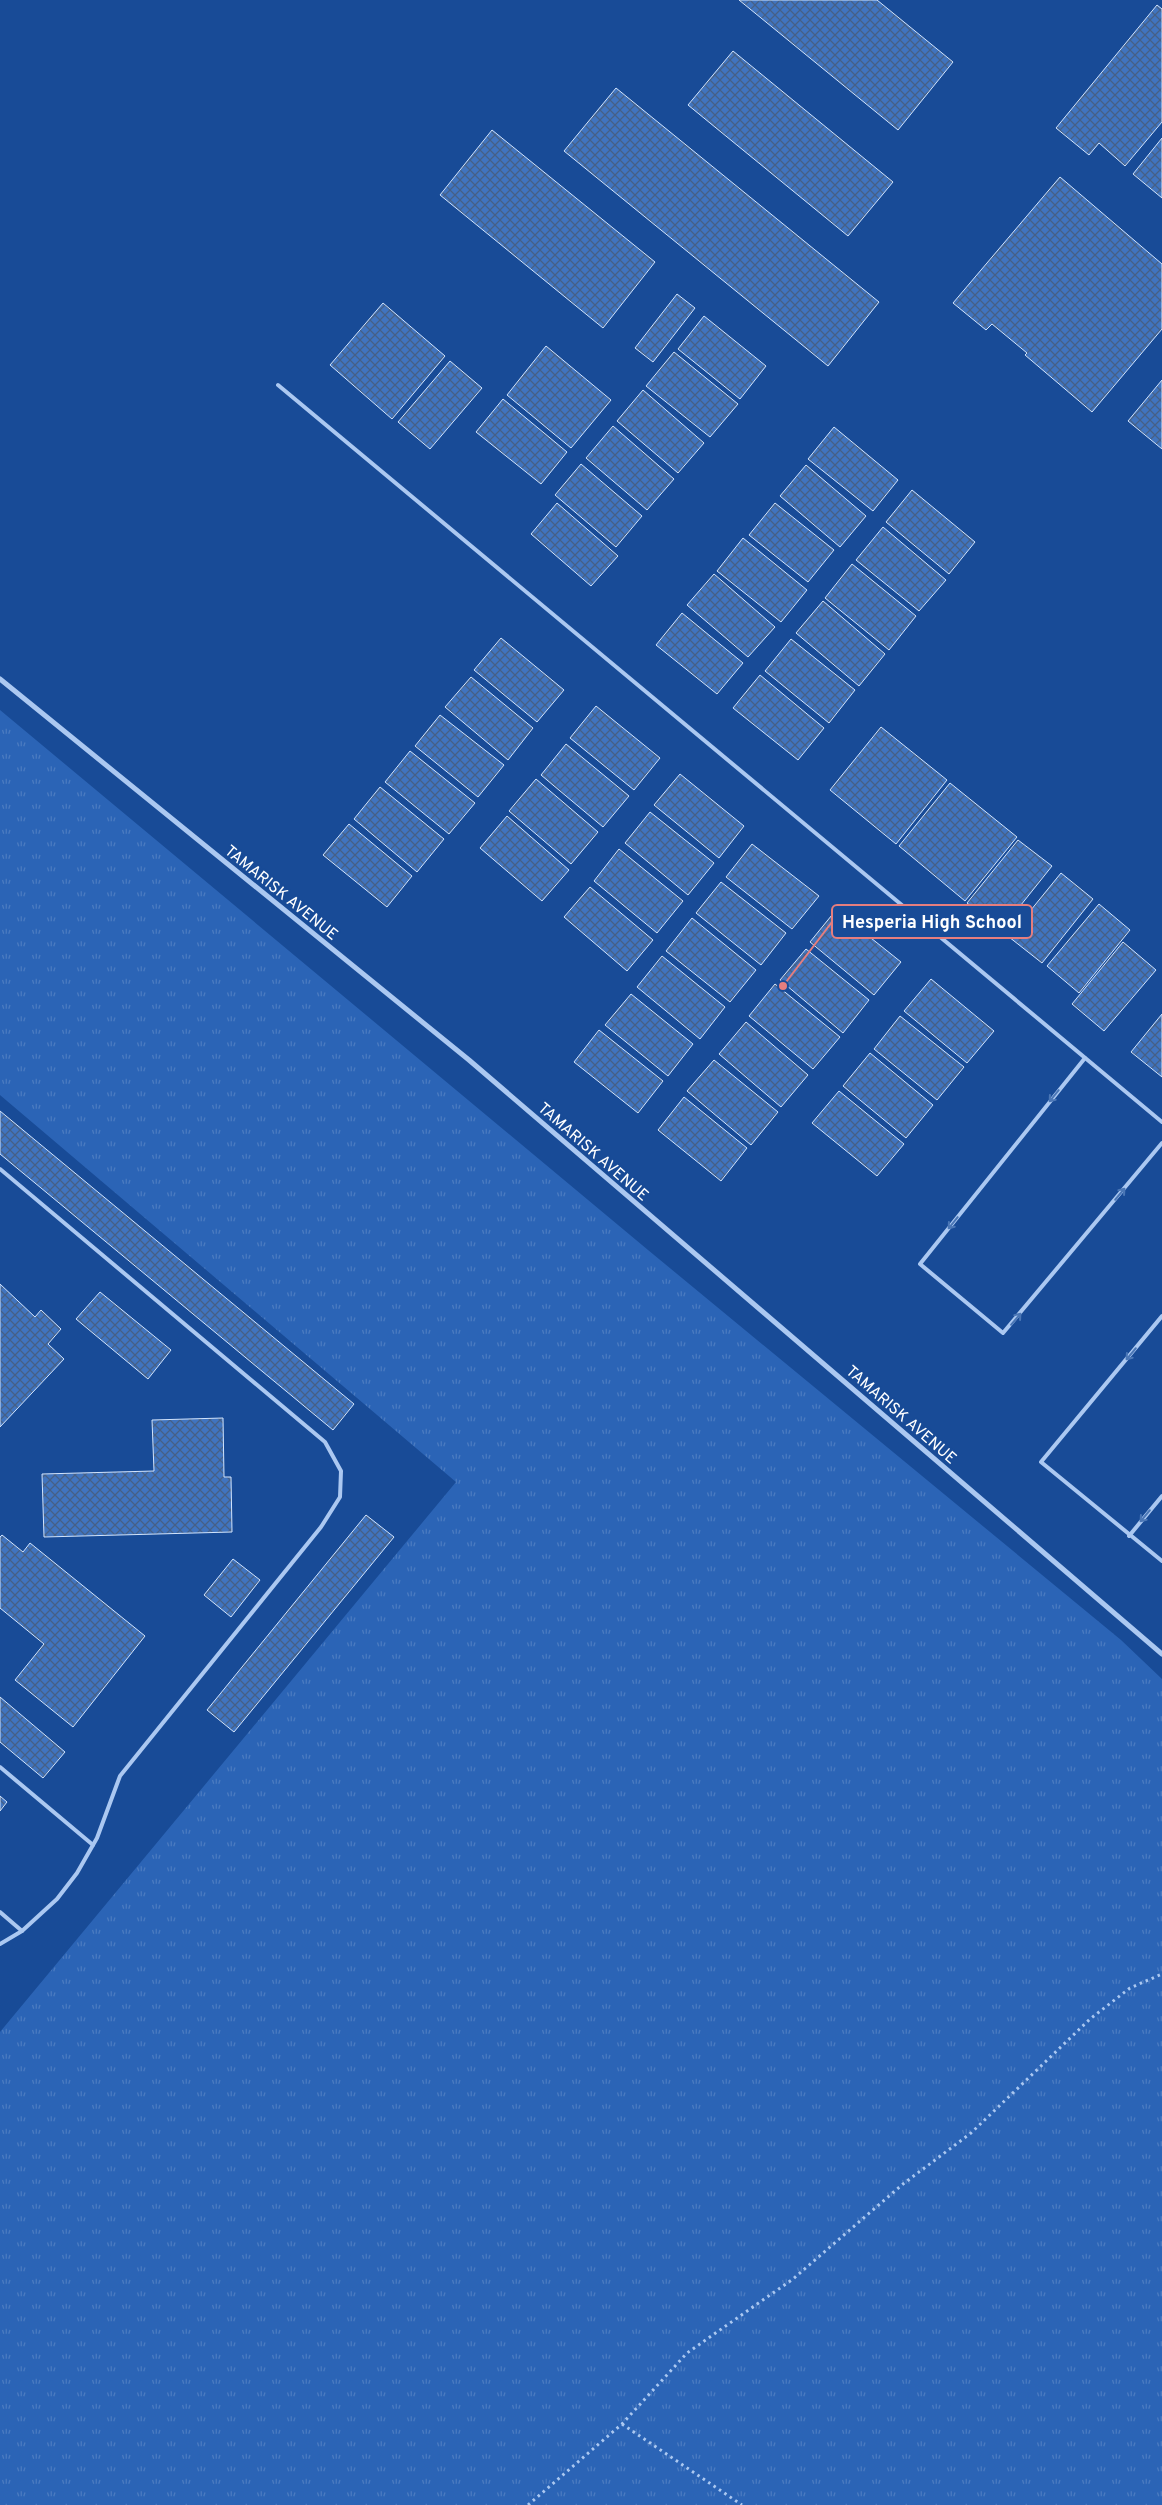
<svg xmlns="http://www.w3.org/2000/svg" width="1162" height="2505" font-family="Overpass,sans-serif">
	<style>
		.grass { fill: url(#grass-tufts) }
		.building { fill: url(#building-cross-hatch); stroke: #d2e4fc }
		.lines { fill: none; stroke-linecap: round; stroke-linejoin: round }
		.path { stroke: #abc8f1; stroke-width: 3; stroke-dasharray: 2.5 4; stroke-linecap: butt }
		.service { stroke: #abc8f1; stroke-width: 4 }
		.minor { stroke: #abc8f1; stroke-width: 5 }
		.oneway { stroke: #4b77b6 }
		.labels { text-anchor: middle; stroke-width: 4; stroke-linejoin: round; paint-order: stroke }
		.street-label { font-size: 16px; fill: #fff; stroke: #184b97 }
		.leader { fill: none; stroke: #e67e7e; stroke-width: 2 }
		.callout-dot { fill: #e67e7e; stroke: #184b97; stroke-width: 2 }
		.callout { fill: #184b97; stroke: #e67e7e; stroke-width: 2 }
		.callout-label { font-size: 18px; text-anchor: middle; font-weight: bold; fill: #fff }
	</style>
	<defs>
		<pattern id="grass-tufts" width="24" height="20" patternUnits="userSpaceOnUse" patternTransform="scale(1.25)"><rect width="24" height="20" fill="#2b64b6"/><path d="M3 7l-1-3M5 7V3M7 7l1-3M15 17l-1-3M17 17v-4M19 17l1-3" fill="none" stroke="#4b7bc1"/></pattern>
		<pattern id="building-cross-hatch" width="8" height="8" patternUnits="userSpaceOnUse" patternTransform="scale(1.25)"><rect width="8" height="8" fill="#4074bf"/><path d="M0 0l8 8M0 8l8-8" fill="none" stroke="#466086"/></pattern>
	</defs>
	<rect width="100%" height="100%" fill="#184b97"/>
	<path class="grass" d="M0,710L648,1250L1121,1640L1162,1679V2505H0V2032L456,1482L0,1095Z"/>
	<g class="building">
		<path d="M739,0H877L953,62L898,130Z"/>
		<path d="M1157,5L1162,9V122L1125,166L1099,143L1089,155L1056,128Z"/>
		<path d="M733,51L893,182L848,236L688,105Z"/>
		<path d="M616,88L879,302L828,366L564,151Z"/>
		<path d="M492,130L655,262L603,328L440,195Z"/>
		<path d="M1162,138V198L1133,174Z"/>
		<path d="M1060,177L1162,264V329L1092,412L1025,355L1027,353L992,324L986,330L953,303Z"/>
		<path d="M677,294L695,308L653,362L635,348Z"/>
		<path d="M383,303L445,356L392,419L330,365Z"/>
		<path d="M704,316L766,366L740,399L678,349Z"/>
		<path d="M546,346L611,400L571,448L507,395Z"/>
		<path d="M674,352L738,404L710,437L646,386Z"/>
		<path d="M450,361L482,388L430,449L398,422Z"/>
		<path d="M1162,380V449L1128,421Z"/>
		<path d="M643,390L704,443L678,473L617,421Z"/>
		<path d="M503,399L567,452L541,484L476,432Z"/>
		<path d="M613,426L674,479L647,510L586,458Z"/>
		<path d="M834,427L898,480L873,511L808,459Z"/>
		<path d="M581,464L642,516L616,547L555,495Z"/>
		<path d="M806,465L866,516L840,547L780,496Z"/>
		<path d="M912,490L975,542L949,574L886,522Z"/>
		<path d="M557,503L618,556L591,586L531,534Z"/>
		<path d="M775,503L834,550L808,582L749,535Z"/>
		<path d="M883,527L946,580L919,611L856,560Z"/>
		<path d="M743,538L807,590L781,622L717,571Z"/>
		<path d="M852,564L916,616L889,650L825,598Z"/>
		<path d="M714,574L775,627L748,657L687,605Z"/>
		<path d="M823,601L885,654L859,686L796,633Z"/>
		<path d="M682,613L743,663L717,694L656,645Z"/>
		<path d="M501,638L564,690L537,722L474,670Z"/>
		<path d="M791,639L855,690L829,723L765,671Z"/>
		<path d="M760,675L824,728L798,760L733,708Z"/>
		<path d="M471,677L533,728L508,760L445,707Z"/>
		<path d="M596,706L660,758L634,790L570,738Z"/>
		<path d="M440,715L504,765L478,797L415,746Z"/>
		<path d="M881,727L947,780L896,844L830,790Z"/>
		<path d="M566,744L629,796L603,827L541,775Z"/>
		<path d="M410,751L475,803L449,834L385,782Z"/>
		<path d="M680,774L744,826L719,858L654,805Z"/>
		<path d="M536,779L598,832L571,864L509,811Z"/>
		<path d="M950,783L1017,837L965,901L899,846Z"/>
		<path d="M380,787L444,839L417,872L354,819Z"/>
		<path d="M650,812L714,863L688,895L625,843Z"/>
		<path d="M507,816L569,870L542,901L480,848Z"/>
		<path d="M349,824L412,876L387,907L323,855Z"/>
		<path d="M1018,840L1052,866L1001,930L967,903Z"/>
		<path d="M752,844L819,896L792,929L726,877Z"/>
		<path d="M619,849L683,901L657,933L594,881Z"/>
		<path d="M1061,873L1093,899L1042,963L1009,937Z"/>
		<path d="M721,882L786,933L761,965L696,913Z"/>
		<path d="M590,887L653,940L627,971L564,917Z"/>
		<path d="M1099,904L1130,930L1079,993L1047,966Z"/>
		<path d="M836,910L901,962L874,995L810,942Z"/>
		<path d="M692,918L756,970L730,1002L666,951Z"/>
		<path d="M1123,942L1156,970L1104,1031L1072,1004Z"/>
		<path d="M806,949L869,1000L843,1033L780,980Z"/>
		<path d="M662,956L725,1007L700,1039L637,987Z"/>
		<path d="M931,979L994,1031L967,1063L904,1011Z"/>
		<path d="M775,984L840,1037L813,1069L749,1016Z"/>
		<path d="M631,994L693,1044L668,1076L605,1025Z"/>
		<path d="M1162,1014V1077L1131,1052Z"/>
		<path d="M900,1016L964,1067L937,1100L874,1049Z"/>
		<path d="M746,1022L808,1075L781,1107L719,1054Z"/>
		<path d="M599,1030L663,1081L638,1113L574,1062Z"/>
		<path d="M870,1053L933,1105L906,1138L843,1086Z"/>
		<path d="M714,1060L778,1112L751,1145L687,1091Z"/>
		<path d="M839,1091L904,1144L877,1176L812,1123Z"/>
		<path d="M684,1097L747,1148L721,1181L658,1130Z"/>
		<path d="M0,1111L354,1404L333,1430L0,1154Z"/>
		<path d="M0,1284L35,1317L41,1310L61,1329L48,1344L64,1359L0,1427Z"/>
		<path d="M100,1292L171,1350L148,1379L76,1319Z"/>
		<path d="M223,1418L224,1477H231L232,1532L44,1537L42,1474L154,1471L152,1420Z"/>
		<path d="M366,1515L394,1537L234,1732L207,1710Z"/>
		<path d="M2,1535L23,1552L30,1543L145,1636L73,1727L15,1680L44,1644L0,1608V1537Z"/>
		<path d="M233,1559L260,1580L231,1617L204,1595Z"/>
		<path d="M0,1697L65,1752L43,1778L0,1742Z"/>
		<path d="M0,1796L7,1802L0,1811Z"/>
	</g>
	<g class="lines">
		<g class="path">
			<path d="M622,2424L742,2505"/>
			<path d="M528,2505L622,2424L687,2353L793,2279L903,2184L971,2133L1090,2019L1130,1988L1162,1974"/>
		</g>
		<g class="service">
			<path d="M278,385L1162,1122"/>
			<path d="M1085,1058L920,1264L1003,1333L1162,1143"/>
			<path d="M0,1169L325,1442L341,1471L340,1497L321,1527L120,1776L97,1838L77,1873L57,1899L22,1931L0,1944"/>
			<path d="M1162,1316L1041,1462L1162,1561"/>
			<path d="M1129,1536L1162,1496"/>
			<path d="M0,1767L93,1845"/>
			<path d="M0,1912L22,1931"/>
		</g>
		<path class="minor" d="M0,679L469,1060L1162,1654"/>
	</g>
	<defs><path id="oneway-shaft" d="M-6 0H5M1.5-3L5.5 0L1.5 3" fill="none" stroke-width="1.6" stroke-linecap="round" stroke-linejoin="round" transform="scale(1.25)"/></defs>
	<g class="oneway">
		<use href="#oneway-shaft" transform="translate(1054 1096) rotate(129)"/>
		<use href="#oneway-shaft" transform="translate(1120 1194) rotate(-50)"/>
		<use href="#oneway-shaft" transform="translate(953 1223) rotate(129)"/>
		<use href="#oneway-shaft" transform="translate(1016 1319) rotate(-50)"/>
		<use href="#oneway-shaft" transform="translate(1131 1354) rotate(130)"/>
		<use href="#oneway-shaft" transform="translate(1145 1516) rotate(130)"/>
	</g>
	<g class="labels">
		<g class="street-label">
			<text transform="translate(282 892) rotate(39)" y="6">TAMARISK AVENUE</text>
			<text transform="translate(594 1151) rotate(41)" y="6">TAMARISK AVENUE</text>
			<text transform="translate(902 1414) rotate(41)" y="6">TAMARISK AVENUE</text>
		</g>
	</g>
	<path class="leader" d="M783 986L832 922"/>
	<circle class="callout-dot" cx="783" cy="986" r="5"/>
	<rect class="callout" x="832" y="905" width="200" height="33" rx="5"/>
	<g class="callout-label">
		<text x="932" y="928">Hesperia High School</text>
	</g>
</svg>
